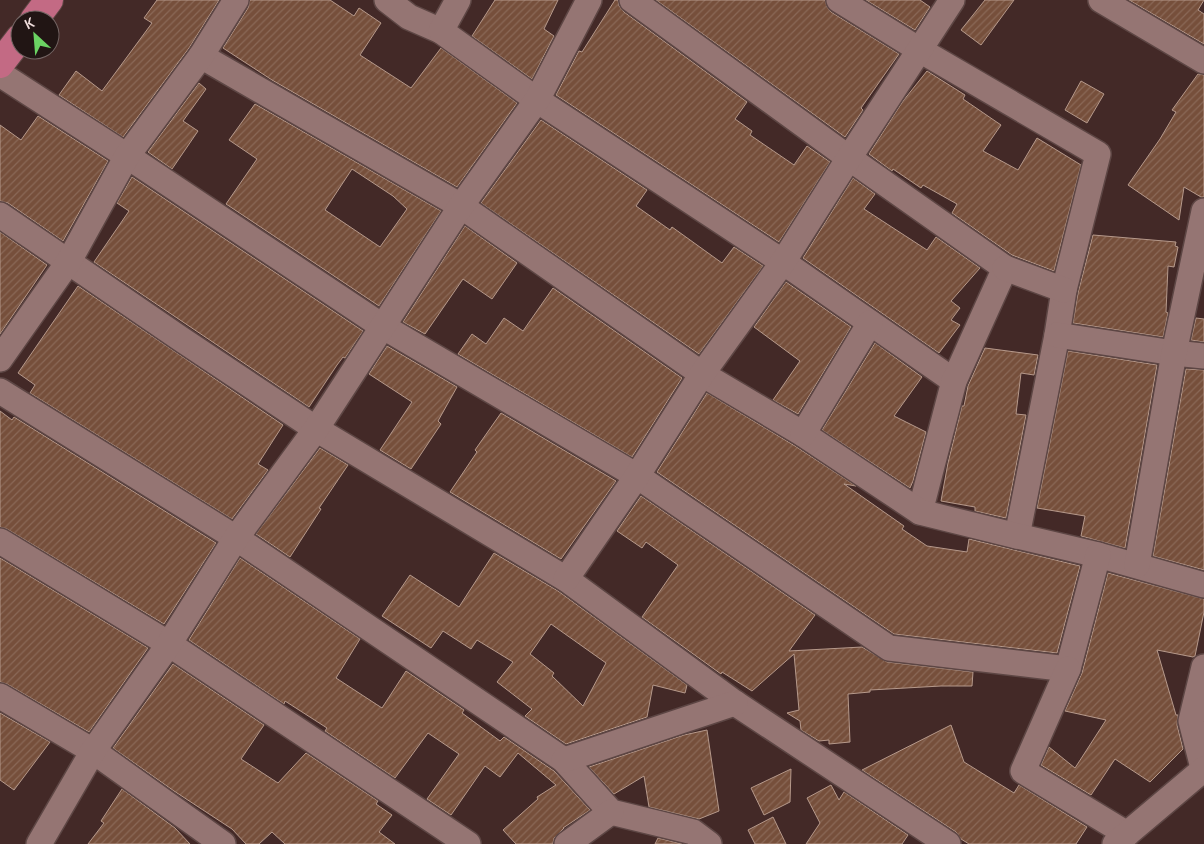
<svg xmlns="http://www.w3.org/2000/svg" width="1204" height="844" font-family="Cabin,sans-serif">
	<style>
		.building { fill: url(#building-hatch); stroke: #b6998b; fill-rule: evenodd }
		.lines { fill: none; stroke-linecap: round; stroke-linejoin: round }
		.street-casing { stroke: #5d4644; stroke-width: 28 }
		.primary-casing { stroke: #5d4644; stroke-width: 30 }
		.street { stroke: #957573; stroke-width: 25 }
		.primary { stroke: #c36a84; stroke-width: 28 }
	</style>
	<defs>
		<pattern id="building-hatch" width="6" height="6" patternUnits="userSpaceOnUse" patternTransform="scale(1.25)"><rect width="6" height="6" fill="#764f3b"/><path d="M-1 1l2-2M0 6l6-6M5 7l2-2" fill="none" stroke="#8a6857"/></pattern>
	</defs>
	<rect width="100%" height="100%" fill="#432927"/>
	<g class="building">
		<path d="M157,0H219L189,48L123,137L59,95L76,71L102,91L152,23L144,18Z"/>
		<path d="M250,0H330L354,16L359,8L381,23L360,55L411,88L441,48L517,103L457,187L272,80L223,48L248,8Z"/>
		<path d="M495,0H558L544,29L554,36L532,79L472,36Z"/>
		<path d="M615,0H618L619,6L624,12L747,102L735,119L752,131L750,135L794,165L807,146L830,162L779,242L556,95L579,51L582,52Z"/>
		<path d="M656,0H825L827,7L831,12L899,54L861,108L863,110L845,137Z"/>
		<path d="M866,0H920L930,7L915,30Z"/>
		<path d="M985,0H1014L981,45L961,30Z"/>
		<path d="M1129,0H1204L1198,10L1204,14V44Z"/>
		<path d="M927,71L965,95L963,99L1001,125L983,151L1018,170L1037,138L1081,165L1054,271L1012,255L952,213L957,204L923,185L921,188L893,169L892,171L869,154L903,101Z"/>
		<path d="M1198,74L1204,75V197H1201L1184,187L1179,220L1128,185L1160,139L1176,112L1172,110Z"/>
		<path d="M1081,81L1104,94L1087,123L1065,110Z"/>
		<path d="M199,83L206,89L183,121L198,131L172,169L148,152Z"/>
		<path d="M255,104L441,211L379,306L226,204L257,159L229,140ZM352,169L393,196L407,209L380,247L325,210Z"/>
		<path d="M38,116L108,161L63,241L8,203L0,201V125L21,140Z"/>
		<path d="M541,120L647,190L636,206L670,230L672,227L722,263L734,247L763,266L699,354L481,203Z"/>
		<path d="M132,177L363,331L345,358L343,357L337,365L309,407L94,262L129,211L117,203Z"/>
		<path d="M853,178L875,194L864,209L927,250L936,237L980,268L951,301L960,308L951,320L960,325L939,353L803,258Z"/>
		<path d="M465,226L517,263L492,299L463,279L425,334L403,322Z"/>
		<path d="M0,232L47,265L0,334Z"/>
		<path d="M1093,235L1176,242L1175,246L1178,247L1174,267L1168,266L1166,312L1168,313L1163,337L1073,323L1078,293Z"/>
		<path d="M786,282L851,327L798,414L773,400L800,361L754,327Z"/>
		<path d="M78,286L283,425L258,464L268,470L232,519L30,393L35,385L18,373Z"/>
		<path d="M553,288L682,378L632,457L458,354L472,334L486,344L504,318L523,331Z"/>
		<path d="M1196,318L1204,319V342L1191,340Z"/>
		<path d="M875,343L922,377L894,416L926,432L913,481L910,488L822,430Z"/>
		<path d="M387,346L457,387L438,421L441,424L411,469L380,450L412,402L369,374Z"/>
		<path d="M985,348L1038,355L1034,375L1021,373L1016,414L1026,415L1006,518L975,511V507L941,501L948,463L962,406H964L968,386Z"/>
		<path d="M1068,351L1157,365L1125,548L1081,536L1085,516L1037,508Z"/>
		<path d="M1186,369L1204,370V570L1153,556Z"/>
		<path d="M707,393L795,446L856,486L844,484L904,526L902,529L927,546L967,552L969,539L1080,566L1057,653L894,634L657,472Z"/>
		<path d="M0,411L12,420L14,417L216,543L164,624L7,529L0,527Z"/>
		<path d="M501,413L616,481L561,559L450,492L477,452L475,450Z"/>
		<path d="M320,448L348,465L319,508L321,509L290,557L256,534Z"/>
		<path d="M641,496L815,615L789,651L862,647L887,662L973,672L972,686H941L870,690V692L848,694L850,742L829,744V740L819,741L801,730L800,721L787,713L799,710L794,654L752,691L722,672L721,674L642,617L678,565L646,542L642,548L617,531Z"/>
		<path d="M494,553L558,591L687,685L685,693L653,685L647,717L566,744L525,716L532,709L497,682L513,662L477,640L471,649L443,631L431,648L382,616L410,575L459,607ZM551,624L606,663L583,706L552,676L554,673L530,654Z"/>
		<path d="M0,558L148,648L89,732L7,684L0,682Z"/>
		<path d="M240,558L360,639L336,678L382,708L406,671L464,710L462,713L500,741L504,737L554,771L590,810L563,828H564L554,838L553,844H516L503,830L538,799L537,797L556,785L518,753L500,777L485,766L451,815L427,799L459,754L428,733L395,778L325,731L327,728L285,701L284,704L189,640Z"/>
		<path d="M1108,573L1204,599V612L1195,656L1193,657L1157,650L1176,715H1178L1177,725L1183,749L1150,782L1115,759L1091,795L1041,765L1049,747L1075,768L1106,720L1065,711L1082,673Z"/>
		<path d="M173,664L264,725L241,759L278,783L306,753L378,801L376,804L392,815L379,832L395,844H285L272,832L259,844H246L232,829L174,791L113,748Z"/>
		<path d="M0,713L50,742L14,790L0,780Z"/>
		<path d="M951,725L964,762L1014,793L1019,785L1087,827L1076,844H969L961,839L956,832L862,770Z"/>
		<path d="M707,730L719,811L699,819L649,807L644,776L614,794L589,767L684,735Z"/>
		<path d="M791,769L790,802L764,815L751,788Z"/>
		<path d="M831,785L839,800L844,792L908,835L902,844H806L820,823L807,798Z"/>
		<path d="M122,789L175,828L190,844H88L104,823L101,821Z"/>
		<path d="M773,817L786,844H755L748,830Z"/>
		<path d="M658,838L682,844H655Z"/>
	</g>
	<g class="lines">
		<g class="street-casing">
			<g id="street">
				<path d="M387,0L409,17L441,31"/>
				<path d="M458,0L441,31L537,100L783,262L954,381"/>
				<path d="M632,0L849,158L1005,268L954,381L920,512"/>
				<path d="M839,0L918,49L1098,154L1064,290L1057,335L1017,536"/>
				<path d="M1101,0L1204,61"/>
				<path d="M201,56L461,206L702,374L803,434L920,512L1017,536L1098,555L1204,585"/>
				<path d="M0,74L127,156L382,326L637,476L889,648L1068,669L1098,555"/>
				<path d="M0,215L181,339L316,429L566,579L735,703L948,844"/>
				<path d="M1005,268L1064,290"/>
				<path d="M1057,335L1174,353L1204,356"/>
				<path d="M0,359L69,261L127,156L201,56L236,0"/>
				<path d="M0,391L236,538L564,760L611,812L693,832L709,844"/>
				<path d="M803,434L870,323"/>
				<path d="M0,541L169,644L468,844"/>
				<path d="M1137,565L1174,353L1204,211"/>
				<path d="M566,579L637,476L702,374L783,262L849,158L952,0"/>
				<path d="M1204,667L1191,721L1204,772"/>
				<path d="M1068,669L1023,771L1127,834"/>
				<path d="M0,696L93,751L223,844"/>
				<path d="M564,760L735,703"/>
				<path d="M39,844L93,751L169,644L236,538L316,429L461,206L537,100L589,0"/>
				<path d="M567,844L611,812"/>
				<path d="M1115,844L1204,769"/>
			</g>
		</g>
		<g class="primary-casing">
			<g id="primary">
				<path d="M34,20L49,0"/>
				<path d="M0,64L20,38"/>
			</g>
		</g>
		<use href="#street" class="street"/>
		<use href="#primary" class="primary"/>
	</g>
	<g transform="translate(35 35) rotate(334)"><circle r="24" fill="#211514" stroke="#746564"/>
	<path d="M0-4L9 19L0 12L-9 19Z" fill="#6bd363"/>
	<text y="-8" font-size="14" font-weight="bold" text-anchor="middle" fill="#f0dddc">K</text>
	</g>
</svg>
